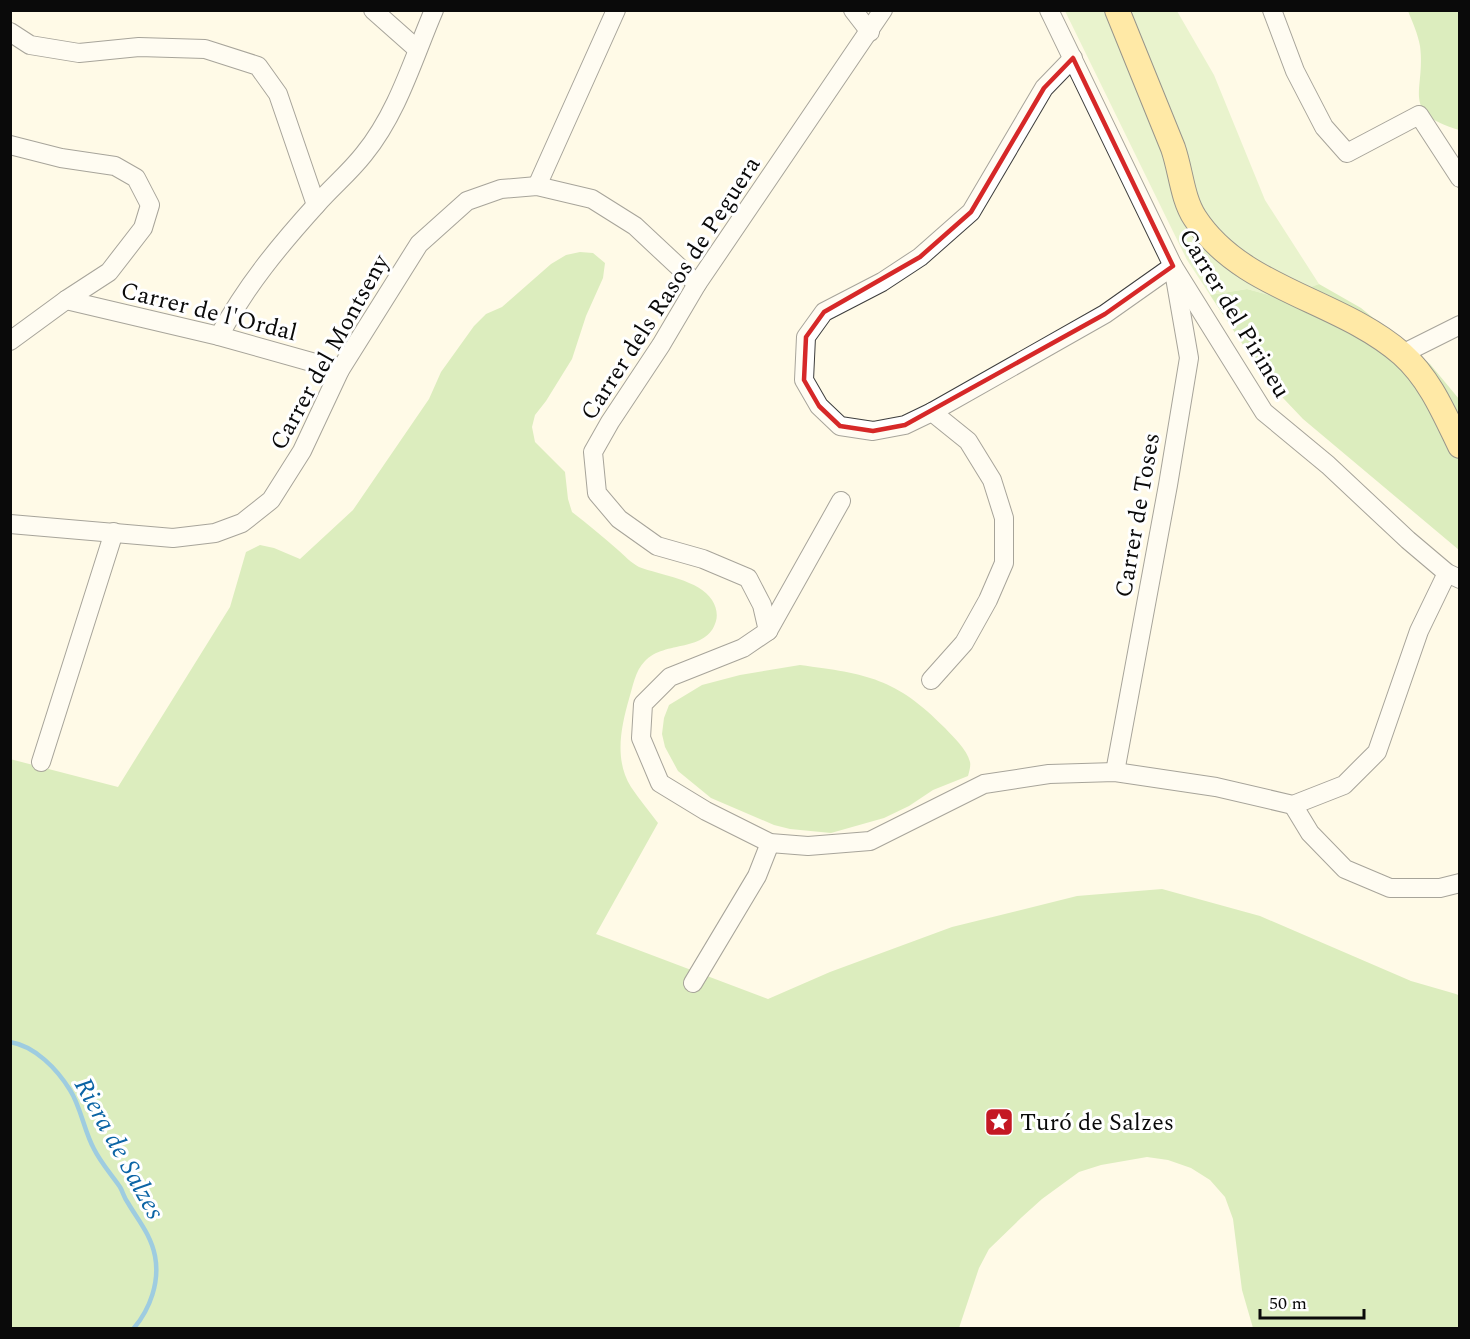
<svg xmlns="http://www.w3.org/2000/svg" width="1470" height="1339" font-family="Spectral,serif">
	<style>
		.green { fill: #cfecae }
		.forest { fill: #b2de8c }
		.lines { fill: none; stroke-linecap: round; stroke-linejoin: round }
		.stream { stroke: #2895d8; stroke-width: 4.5 }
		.minor-casing { stroke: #3d3d3d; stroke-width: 20 }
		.major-casing { stroke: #1b1b1b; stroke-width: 26 }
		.minor { stroke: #fff; stroke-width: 18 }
		.major { stroke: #ffd457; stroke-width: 24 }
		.marked { fill: none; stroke: #d62828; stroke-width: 4.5; stroke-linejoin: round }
		.labels { text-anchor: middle; stroke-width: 6; stroke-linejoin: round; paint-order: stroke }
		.street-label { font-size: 24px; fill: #0a0a0a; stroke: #fff }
		.poi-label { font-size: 24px; fill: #0a0a0a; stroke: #fff; text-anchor: start }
		.water-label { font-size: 26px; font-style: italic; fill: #0b64a5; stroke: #fff }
	</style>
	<rect width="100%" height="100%" fill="#fffae7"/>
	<path class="green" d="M1065,11H1177L1214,75L1265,200L1319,284L1280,298L1247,289L1210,295L1187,260Z"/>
	<g class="forest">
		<path d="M1408,11H1459V130C1399,112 1426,92 1420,46C1418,34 1412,21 1408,11Z"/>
		<path d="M580,252L593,253L605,263L603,278L586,316L572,359L546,401L535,415L532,427L535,442L565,472L568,499L572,512C588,524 603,537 618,550C624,555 631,563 639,567C660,575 700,580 712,600C716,606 718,614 716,621C707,653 665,640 645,661C635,671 633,686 629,699C621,727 614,760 631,787C639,799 649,811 658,823L596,934L768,999L830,972L952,927L1077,896L1162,889L1260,916L1411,981L1456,994L1460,996L1459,1328H1253L1242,1290L1233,1219L1225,1197L1210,1180L1191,1168L1168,1160L1147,1157L1101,1165L1079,1172L1042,1199L1022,1217L989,1249L979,1268L959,1328H11L10,759L118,787L230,607L246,552L260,545L274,548L300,559L353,510L429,399L441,372L474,326L486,314L502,307L551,264L566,255Z"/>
		<path d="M1319,284L1361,308L1430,364L1459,399V550L1303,419L1267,381L1210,295L1247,289L1280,298Z"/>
		<path d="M800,665C867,674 896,678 945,728C953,737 967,749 970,762C971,766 969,772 968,776L933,790L909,806L884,818L831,833L790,829L774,825L711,798L678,771L665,747L662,734L664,718L669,705L702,685L740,675Z"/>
	</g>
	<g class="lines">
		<path class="stream" d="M10,1042C35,1046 57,1069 70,1090C81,1107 84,1131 94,1149C101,1163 111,1174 120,1187C123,1192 124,1198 128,1203C138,1220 151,1235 155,1256C160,1282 150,1309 134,1328"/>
		<g class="minor-casing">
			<g id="minor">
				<path d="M373,10L417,49"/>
				<path d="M853,10L870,32"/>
				<path d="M883,10L697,284L661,345L610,422L593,452L597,493L619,519L657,546L703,559L748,578L762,605L768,631L743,648L670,677L643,704L641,738L660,783L706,811L770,843L808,846L870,841L984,784L1049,774L1115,772L1216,787L1293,805L1344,785L1377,752L1419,631L1447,573"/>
				<path d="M1049,10L1173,266L1264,412L1328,465L1408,540L1447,573L1460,579"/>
				<path d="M1272,10L1295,71L1324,127L1347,153L1419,115L1460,178"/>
				<path d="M10,32L30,45L79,53L139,47L205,49L258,66L278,94L316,205"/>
				<path d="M1073,58L1044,88L971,212L920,257L882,282L824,312L806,337L804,380L819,406L840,426L873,431L905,425L932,412L1105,314L1173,266L1189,358L1168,485L1115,772"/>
				<path d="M10,145L61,158L115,166L136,178L150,205L143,228L109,272L66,300L10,341"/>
				<path d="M537,186L616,10"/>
				<path d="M66,300L219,336L340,370"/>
				<path d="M219,336C246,286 279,246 317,204C332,187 350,172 364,154C398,112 413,59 434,10"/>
				<path d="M1402,354L1460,325"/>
				<path d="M10,524L173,538L215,533L242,523L271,500L302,451L340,370L419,244L467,201L501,189L537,186L592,199L635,226L697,284"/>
				<path d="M768,631L841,501"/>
				<path d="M931,680L964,643L988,600L1004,563V518L992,480L968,441L932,412"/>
				<path d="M41,762L114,532"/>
				<path d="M1293,805L1310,833L1345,869L1390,888H1440L1460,883"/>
				<path d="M693,983L757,876L770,843"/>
			</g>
		</g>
		<g class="major-casing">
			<path id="major" d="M1117,10L1173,148C1181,171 1182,198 1195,218C1242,290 1339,299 1402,354C1430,379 1444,413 1460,446"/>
		</g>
		<use href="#minor" class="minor"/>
		<use href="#major" class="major"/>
	</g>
	<path d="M0 0H1470V1339H0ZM1073,58L1173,266L1105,314L905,425L873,431L840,426L819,406L804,380L806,337L824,312L920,257L971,212L1044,88Z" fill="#fffae7" fill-opacity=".55" fill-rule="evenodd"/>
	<path class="marked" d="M1073,58L1173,266L1105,314L905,425L873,431L840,426L819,406L804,380L806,337L824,312L920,257L971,212L1044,88Z"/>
	<defs>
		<g id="sight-square" transform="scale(1.5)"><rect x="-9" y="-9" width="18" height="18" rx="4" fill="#c41823" stroke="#fff"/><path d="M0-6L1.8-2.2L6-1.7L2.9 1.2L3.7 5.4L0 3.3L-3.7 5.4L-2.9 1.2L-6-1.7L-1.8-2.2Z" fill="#fff"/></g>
	</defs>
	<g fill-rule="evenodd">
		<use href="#sight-square" x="999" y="1122"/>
	</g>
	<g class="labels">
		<g class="street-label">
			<text transform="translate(670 288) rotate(-57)" y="8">Carrer dels Rasos de Peguera</text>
			<text transform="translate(209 311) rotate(14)" y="8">Carrer de l'Ordal</text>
			<text transform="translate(1235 313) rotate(59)" y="8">Carrer del Pirineu</text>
			<text transform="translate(329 352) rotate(-61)" y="8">Carrer del Montseny</text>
			<text transform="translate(1137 515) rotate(-80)" y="8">Carrer de Toses</text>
		</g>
		<g class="poi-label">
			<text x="1020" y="1130">Turó de Salzes</text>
		</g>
		<g class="water-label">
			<text transform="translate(120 1148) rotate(61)" y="9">Riera de Salzes</text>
		</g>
	</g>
	<rect width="1470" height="1339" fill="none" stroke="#0a0a0a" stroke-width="24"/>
	<path d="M1260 1309v9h104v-9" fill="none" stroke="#0a0a0a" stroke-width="3"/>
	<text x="1269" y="1309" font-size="18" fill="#0a0a0a" stroke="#ffffff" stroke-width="4.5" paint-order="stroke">50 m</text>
</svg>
